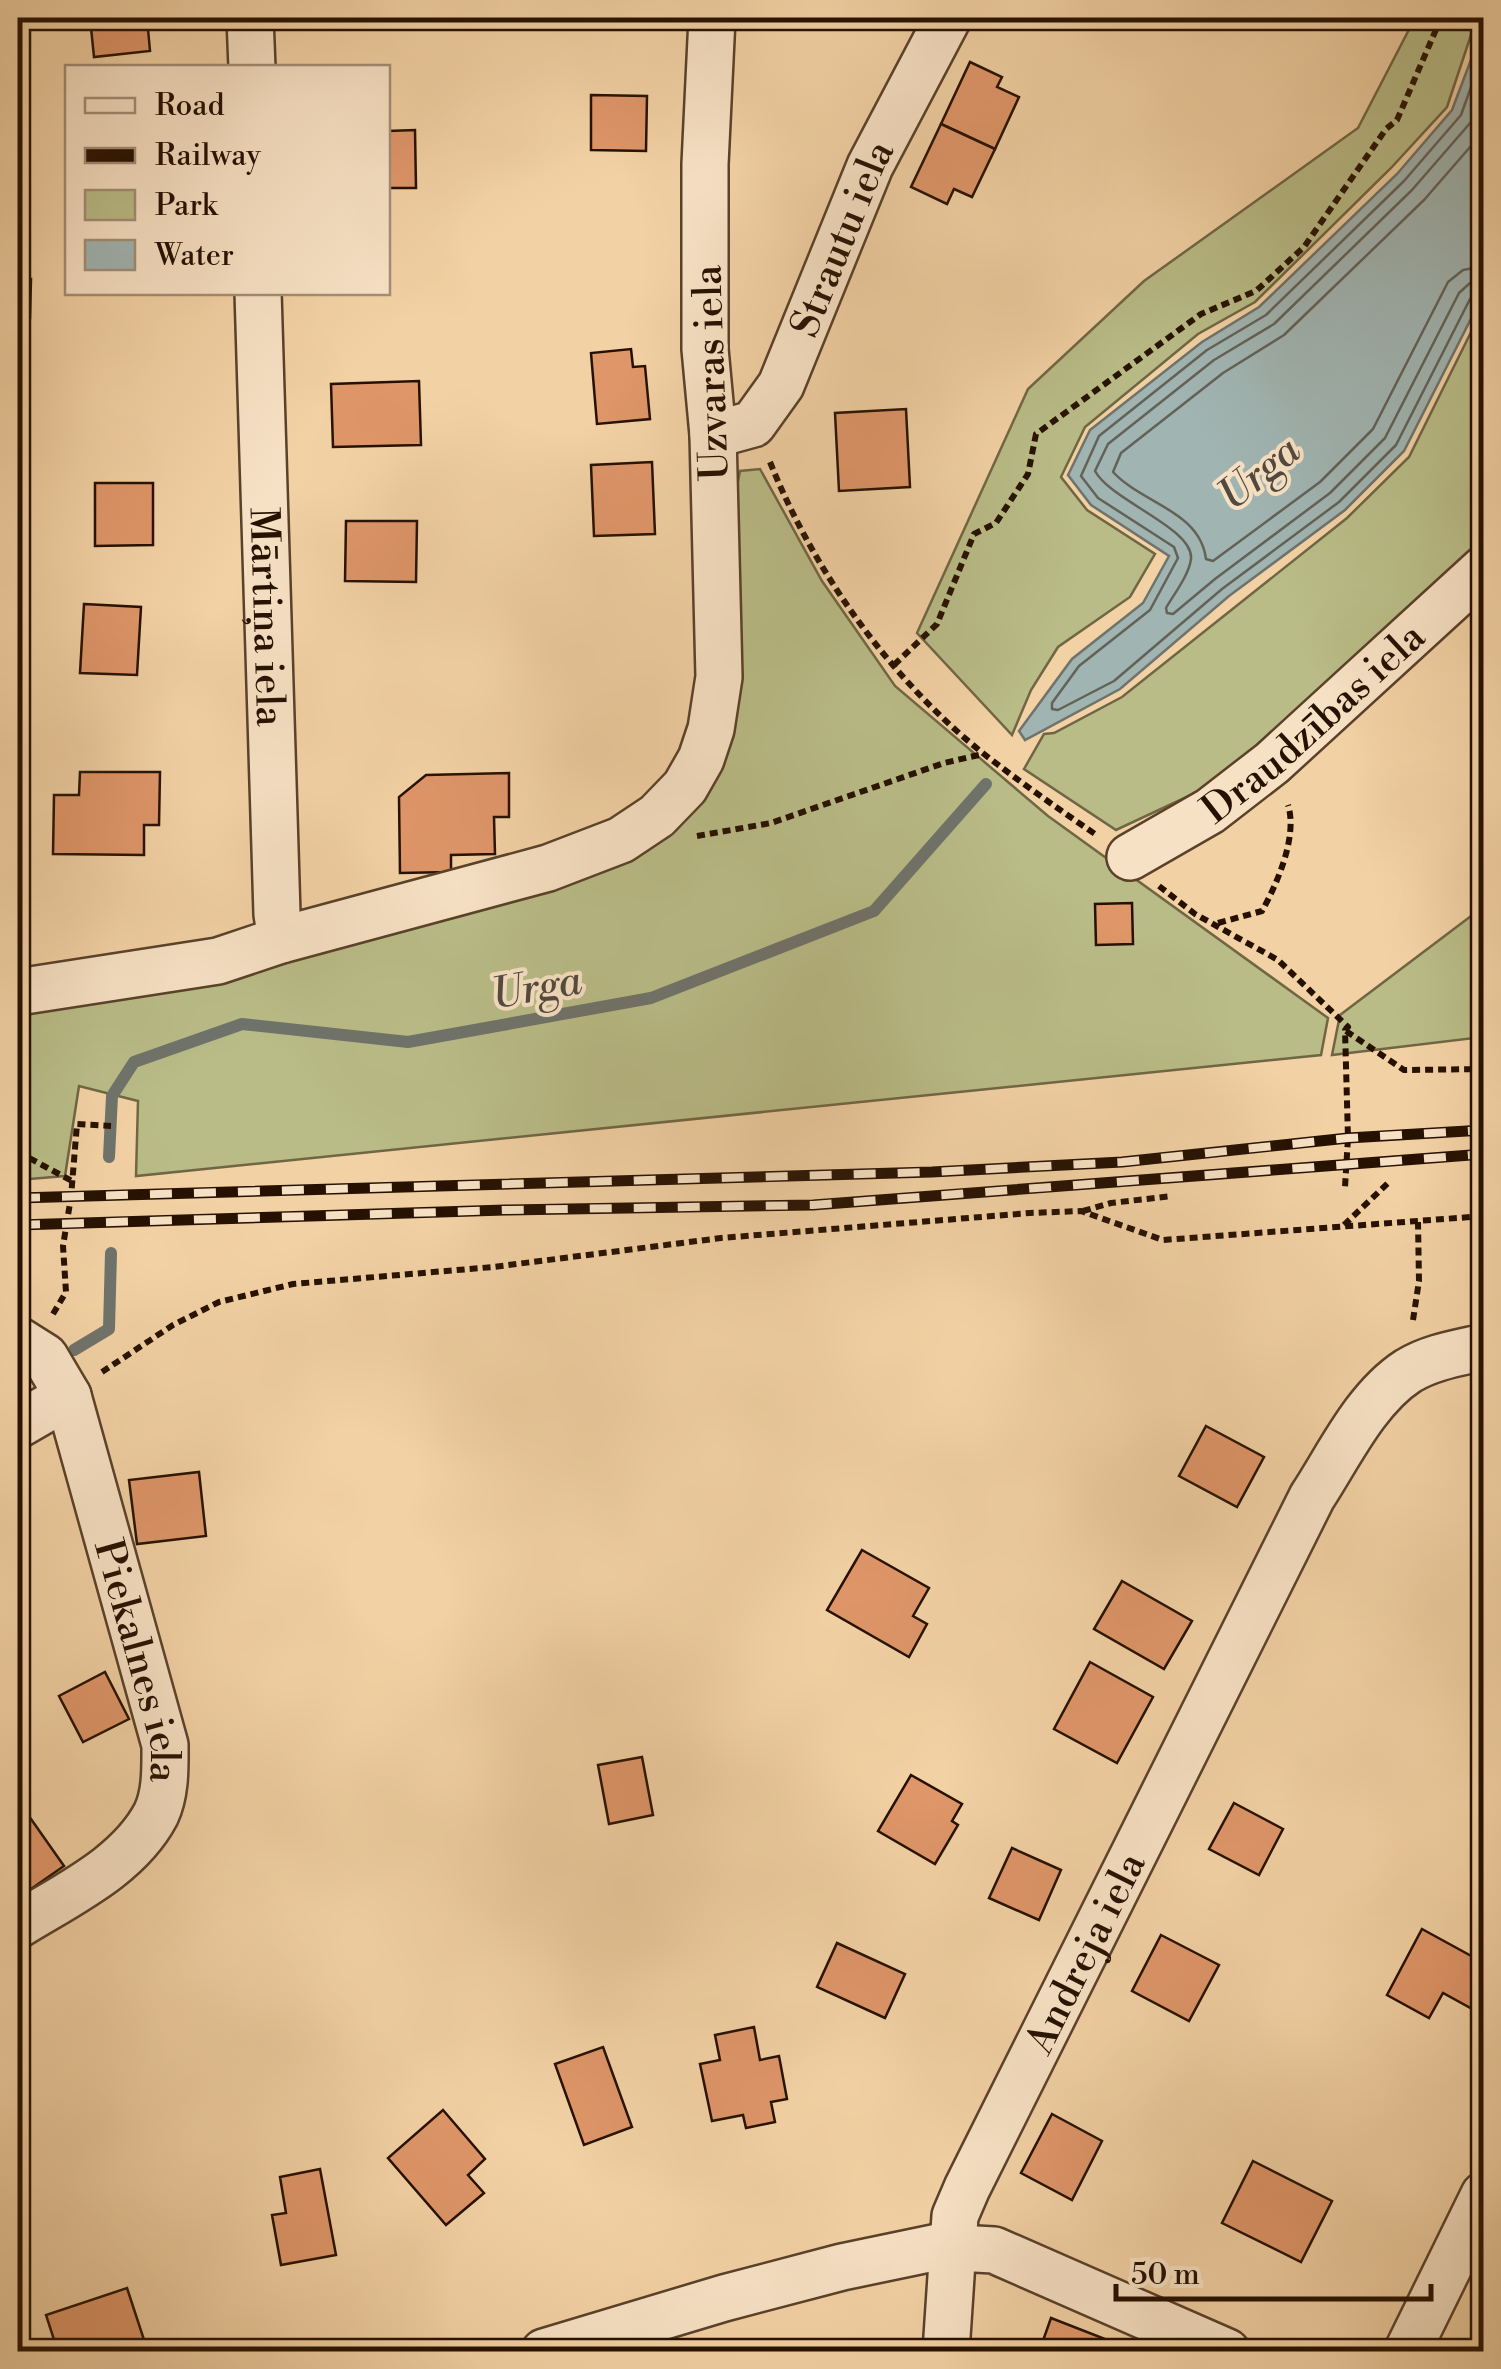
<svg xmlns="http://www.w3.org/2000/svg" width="1501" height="2369" font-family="'Libre Bodoni',serif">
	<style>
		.green { fill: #b9bc87; stroke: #706644; stroke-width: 2.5 }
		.water { fill: #a0b4b1; stroke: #6f736b; stroke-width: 2.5 }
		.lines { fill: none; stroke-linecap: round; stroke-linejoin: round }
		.shore { stroke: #636259; stroke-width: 2.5 }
		.stream { stroke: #6f736b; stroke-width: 12 }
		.building { fill: #df9669; stroke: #261101; stroke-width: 2.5 }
		.minor-casing { stroke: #59412a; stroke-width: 50 }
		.path { stroke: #261101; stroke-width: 6; stroke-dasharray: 8 5; stroke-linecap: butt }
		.minor { stroke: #f7e1c4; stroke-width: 45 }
		.rail-casing { stroke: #261101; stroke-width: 11 }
		.rail { stroke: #f7e1c4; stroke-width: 8; stroke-dasharray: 22; stroke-linecap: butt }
		.labels { text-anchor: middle; stroke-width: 8; stroke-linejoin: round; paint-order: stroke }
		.street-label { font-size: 40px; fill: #261101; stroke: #f7e1c4 }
		.water-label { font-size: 42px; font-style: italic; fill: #514a3f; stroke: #f7e1c4 }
	</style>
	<rect width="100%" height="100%" fill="#f2d1a4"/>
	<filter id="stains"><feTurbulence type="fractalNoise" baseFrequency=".002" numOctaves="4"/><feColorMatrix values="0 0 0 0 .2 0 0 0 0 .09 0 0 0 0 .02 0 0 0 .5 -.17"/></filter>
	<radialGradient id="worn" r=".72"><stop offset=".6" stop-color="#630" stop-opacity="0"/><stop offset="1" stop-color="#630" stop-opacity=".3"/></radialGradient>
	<g class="green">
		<path d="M1415,18H1483L1473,29L1447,107L1391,168L1255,302L1198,334L1085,427L1061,477L1087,510L1155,554L1130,597L1058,647L1031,690L1012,735L917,633L1028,389L1144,281L1358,128Z"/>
		<path d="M1483,308V551L1238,773L1116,830L1024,769L1044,734L1054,733L1122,697L1347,518L1409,457Z"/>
		<path d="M760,469L822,581L895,686L1048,816L1328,1018L1321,1055L136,1176L138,1101L79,1086L65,1176L18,1180V1008L629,859L713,774L734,501L740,471Z"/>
		<path d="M1483,907V1037L1332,1055L1340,1015Z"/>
	</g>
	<path class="water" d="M1483,28V295L1404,451L1345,510L1229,596L1120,689L1025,740L1019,731L1072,659L1143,603L1169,556L1091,505L1068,475L1090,430L1202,342L1259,307L1397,174L1452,110Z"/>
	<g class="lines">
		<g class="shore">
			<path d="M1484,51L1461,115L1404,181L1266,315L1207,350L1099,436L1081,476L1098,498L1174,547L1178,558L1150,610L1079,666L1052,703V709L1058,710L1114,681L1222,589L1339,502L1396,445L1470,299L1484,293"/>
			<path d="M1484,89L1471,122L1412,190L1274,324L1214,360L1108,444L1095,471C1111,501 1194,528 1191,559C1189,575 1174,594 1166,608L1167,613L1173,614L1215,579L1330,493L1385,438L1459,293L1470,283L1484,281"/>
			<path d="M1484,131L1424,200L1284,335L1223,373L1121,453L1113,472C1143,504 1200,511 1206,559L1213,561L1320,482L1373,429L1448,282L1463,270L1484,266"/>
		</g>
		<g class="stream">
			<path d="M109,1157L112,1096L134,1062L242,1024L408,1042L651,998L874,911L986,784"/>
			<path d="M74,1350L109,1329L111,1253"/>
			<path d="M18,1383L26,1378"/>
		</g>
	</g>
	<g class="building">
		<path d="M90,18H147L150,51L94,57Z"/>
		<path d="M970,62L1002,77L997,87L1019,97L995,149L941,124Z"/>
		<path d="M591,95L647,96L646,151L591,150Z"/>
		<path d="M941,124L995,149L972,197L954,189L947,204L911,187Z"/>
		<path d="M415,130L416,188H388V131Z"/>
		<path d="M18,279H31L30,318H18Z"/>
		<path d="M631,349L633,367L645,366L650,419L597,424L591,353Z"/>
		<path d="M419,381L421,445L333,447L331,384Z"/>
		<path d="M906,409L910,487L839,491L835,413Z"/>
		<path d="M652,462L655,534L594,536L591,465Z"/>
		<path d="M95,483H153V545L95,546Z"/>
		<path d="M346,521H417L416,582L345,581Z"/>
		<path d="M84,604L141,607L137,675L80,673Z"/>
		<path d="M80,772H160L159,825H144V855L53,854L54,795H79Z"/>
		<path d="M509,773V817H494L495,854L451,855V872L400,873L399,797L426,775Z"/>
		<path d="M1132,903L1133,944L1096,945L1095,904Z"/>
		<path d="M1206,1426L1264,1457L1237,1507L1179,1476Z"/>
		<path d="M199,1472L206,1536L137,1544L129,1480Z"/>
		<path d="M862,1550L929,1588L913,1616L927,1624L909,1657L827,1610Z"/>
		<path d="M1122,1581L1192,1621L1164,1669L1094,1629Z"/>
		<path d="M1090,1662L1153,1697L1117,1763L1054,1729Z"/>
		<path d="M105,1672L129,1719L83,1742L59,1696Z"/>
		<path d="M642,1757L653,1815L609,1824L598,1765Z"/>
		<path d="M911,1775L962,1804L952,1821L958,1825L935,1864L878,1831Z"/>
		<path d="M1234,1803L1283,1829L1259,1875L1209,1849Z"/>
		<path d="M31,1819L64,1866L18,1898V1829Z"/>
		<path d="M1012,1848L1061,1870L1039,1920L989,1898Z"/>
		<path d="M1422,1929L1484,1963V1997L1476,2011L1443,1993L1429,2018L1387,1995Z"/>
		<path d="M1161,1935L1219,1965L1189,2021L1132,1991Z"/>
		<path d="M837,1943L905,1974L885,2018L817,1987Z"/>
		<path d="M754,2027L760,2060L779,2056L787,2099L771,2102L775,2122L746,2128L743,2115L712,2121L700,2064L720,2060L715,2035Z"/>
		<path d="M603,2047L632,2127L584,2145L555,2064Z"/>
		<path d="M443,2110L485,2159L468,2175L484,2193L446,2225L388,2158Z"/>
		<path d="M1052,2114L1102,2141L1072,2200L1021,2173Z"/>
		<path d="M1253,2161L1332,2201L1301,2262L1222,2223Z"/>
		<path d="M320,2169L336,2255L281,2265L272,2215L286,2213L280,2177Z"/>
		<path d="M127,2288L148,2352H58L46,2315Z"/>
		<path d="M1051,2318L1105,2339L1101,2352H1039Z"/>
	</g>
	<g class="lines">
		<g class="minor-casing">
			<g id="minor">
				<path d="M250,18L252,68"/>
				<path id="s1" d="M258,292L277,914L281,940"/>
				<path id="s2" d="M713,435L753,424L781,385L870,166L948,18"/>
				<path id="s3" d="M1130,857L1210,811L1272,763L1484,569"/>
				<path d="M18,992L218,961L281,940L548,868L621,840L657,816L685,787L701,759L711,729L719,677L713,435L705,349V164L712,18"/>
				<path id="s4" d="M18,1340L45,1357L68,1396L165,1745C165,1767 166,1793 156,1814C128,1867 66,1895 18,1925"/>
				<path d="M18,1425L68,1396"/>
				<path d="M544,2352L724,2298L842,2267L938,2247L994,2250L1227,2352"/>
				<path id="s5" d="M946,2352L955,2216L967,2188L1312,1497C1339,1456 1365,1399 1408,1371C1431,1357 1458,1353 1484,1347"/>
				<path d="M1407,2352L1484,2195"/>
			</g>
		</g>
		<g class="path">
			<path d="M770,462C814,572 891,680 984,754C1020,782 1057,808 1095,834"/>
			<path d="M894,665L937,624L974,534L996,523L1028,474L1036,434L1201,314L1256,291L1304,247L1386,129L1397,120L1441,18"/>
			<path d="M697,836L771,823L944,763L983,754"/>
			<path d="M1159,886L1195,914L1278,960L1348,1027L1345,1030L1348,1138L1345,1187"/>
			<path d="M1218,923L1262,911C1277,884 1298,836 1288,805"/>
			<path d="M1346,1031L1404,1070L1484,1069"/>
			<path d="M18,1152L72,1181"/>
			<path d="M1083,1211L1111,1203L1172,1196"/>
			<path d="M1344,1225L1388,1183"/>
			<path d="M53,1314L66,1292L63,1246L71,1197L77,1124L111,1126"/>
			<path d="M1413,1320L1419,1281L1418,1222"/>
			<path d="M102,1372L173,1325L219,1302L293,1284L493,1267L721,1238L1030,1213L1081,1211L1163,1240L1484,1216"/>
		</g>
		<use href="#minor" class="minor"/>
		<g class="rail-casing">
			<g id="rail">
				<path d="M18,1198L932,1172L1122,1162L1348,1138L1484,1130"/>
				<path d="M18,1225L505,1210L813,1205L1484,1154"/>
			</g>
		</g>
		<use href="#rail" class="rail"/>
	</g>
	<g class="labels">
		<g class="street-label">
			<text dy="14" stroke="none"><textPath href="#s2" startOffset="248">Strautu iela</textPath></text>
			<text transform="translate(710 373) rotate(-92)" y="14">Uzvaras iela</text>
			<text dy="14" stroke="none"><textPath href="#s1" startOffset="325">Mārtiņa iela</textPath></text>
			<text dy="14" stroke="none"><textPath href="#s3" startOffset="228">Draudzības iela</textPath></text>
			<text dy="14" stroke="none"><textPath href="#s4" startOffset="352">Piekalnes iela</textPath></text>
			<text dy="14" stroke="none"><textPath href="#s5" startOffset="430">Andreja iela</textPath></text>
		</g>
		<g class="water-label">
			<text transform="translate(1258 472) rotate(-39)" y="15">Urga</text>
			<text transform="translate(536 986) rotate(-10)" y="15">Urga</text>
		</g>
	</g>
	<rect width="1501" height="2369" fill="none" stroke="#f2d1a4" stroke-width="60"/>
	<rect x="20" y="20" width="1461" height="2329" fill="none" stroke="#261101" stroke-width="5"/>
	<rect x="30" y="30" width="1441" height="2309" fill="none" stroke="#261101" stroke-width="2.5"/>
	<rect x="65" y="65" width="325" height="230" fill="#f7e1c4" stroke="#a38e76" stroke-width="2.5"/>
	<rect x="85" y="98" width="50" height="15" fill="#f7e1c4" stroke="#a38e76" stroke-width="2.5"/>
	<text x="155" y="115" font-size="30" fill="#261101">Road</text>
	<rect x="85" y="148" width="50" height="15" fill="#261101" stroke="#a38e76" stroke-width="2.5"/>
	<text x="155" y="165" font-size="30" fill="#261101">Railway</text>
	<rect x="85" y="190" width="50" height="30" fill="#b9bc87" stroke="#a38e76" stroke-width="2.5"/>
	<text x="155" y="215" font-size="30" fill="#261101">Park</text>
	<rect x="85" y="240" width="50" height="30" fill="#a0b4b1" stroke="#a38e76" stroke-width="2.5"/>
	<text x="155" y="265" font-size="30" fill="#261101">Water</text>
	<path d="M1116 2284v15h315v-15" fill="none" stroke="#261101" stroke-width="5"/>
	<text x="1131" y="2284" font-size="30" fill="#261101" stroke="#f7e1c4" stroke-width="8" paint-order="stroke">50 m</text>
	<rect width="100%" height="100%" filter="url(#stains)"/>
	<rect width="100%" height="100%" fill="url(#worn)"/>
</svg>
